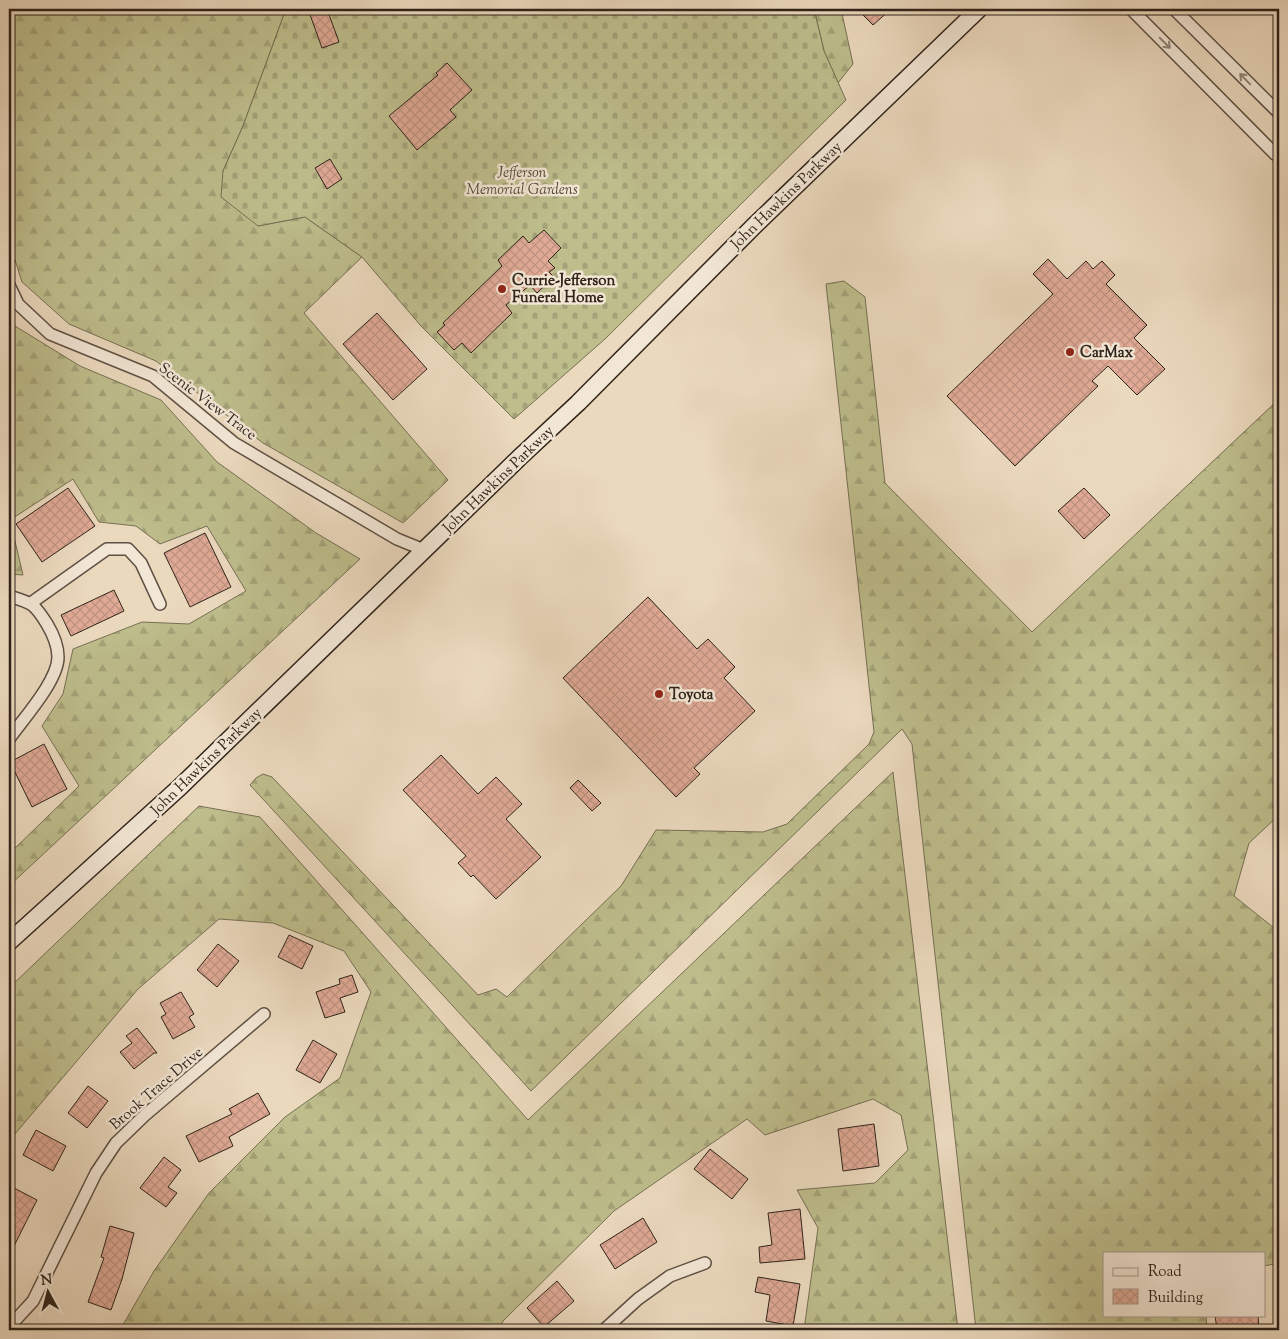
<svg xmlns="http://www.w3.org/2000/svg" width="1288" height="1339" font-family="'Sorts Mill Goudy',serif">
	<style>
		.forest { fill: url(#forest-firs); stroke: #767053 }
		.cemetery { fill: url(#cemetery-stones); stroke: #767053 }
		.building { fill: url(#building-cross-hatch); stroke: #2f231a }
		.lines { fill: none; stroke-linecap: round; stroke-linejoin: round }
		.minor-casing { stroke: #5e5043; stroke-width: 14 }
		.secondary-casing { stroke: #2f231a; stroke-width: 19 }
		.minor { stroke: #f2e6d5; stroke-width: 11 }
		.secondary { stroke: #f2e6d5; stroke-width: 16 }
		.oneway { stroke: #908478 }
		.poi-dot { fill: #8f2418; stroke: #f2e6d5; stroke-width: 2 }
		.labels { text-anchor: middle; stroke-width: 5; stroke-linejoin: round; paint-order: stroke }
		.park-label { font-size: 15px; font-style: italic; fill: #534a36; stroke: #f2e6d5 }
		.street-label { font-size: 15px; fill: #2f231a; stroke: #f2e6d5 }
		.poi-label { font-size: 15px; font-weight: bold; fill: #2f231a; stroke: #f2e6d5; text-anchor: start }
	</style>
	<defs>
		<pattern id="forest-firs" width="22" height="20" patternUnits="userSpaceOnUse" patternTransform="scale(1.25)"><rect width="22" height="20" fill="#bebd8c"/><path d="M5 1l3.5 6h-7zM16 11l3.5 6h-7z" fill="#a4a278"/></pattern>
		<pattern id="cemetery-stones" width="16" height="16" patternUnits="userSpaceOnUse" patternTransform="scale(1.25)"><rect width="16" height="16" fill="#bebd8c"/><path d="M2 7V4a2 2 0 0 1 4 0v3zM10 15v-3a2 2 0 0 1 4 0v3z" fill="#a4a278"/></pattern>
		<pattern id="building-cross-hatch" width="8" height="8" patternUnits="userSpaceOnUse" patternTransform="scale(1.25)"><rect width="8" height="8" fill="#e0aa96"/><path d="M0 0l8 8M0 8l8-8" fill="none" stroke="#c09281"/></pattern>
	</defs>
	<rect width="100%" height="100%" fill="#ebd9be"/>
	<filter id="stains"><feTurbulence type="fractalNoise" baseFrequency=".004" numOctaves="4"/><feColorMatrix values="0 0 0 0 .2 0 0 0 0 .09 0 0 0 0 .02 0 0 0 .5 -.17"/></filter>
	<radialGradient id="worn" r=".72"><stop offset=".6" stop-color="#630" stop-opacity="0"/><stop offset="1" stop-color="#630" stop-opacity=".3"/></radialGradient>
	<g class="forest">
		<path d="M9,9H286L243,126L223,171L258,226L305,217L362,257L304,313L448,480L403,523L263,443L156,361L69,324L22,282L10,244L9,231Z"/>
		<path d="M814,9H841L853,64L838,83L824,51Z"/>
		<path d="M844,281L865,297L885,483L1032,632L1279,399V815L1249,843L1234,896L1279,932V1263L1264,1266V1253H1104V1315H1206L1207,1330H976L912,744L902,729L531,1091L250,785L256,778L263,774L272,777L478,995L496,989L507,997L621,886L656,830L763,832L787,824L869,744L874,732L826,284Z"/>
		<path d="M9,318L15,326L80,366L161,400L217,462L316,533L360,559L9,886V854L79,786L42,726L63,694L73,649L142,622L189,624L246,591L207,526L160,544L136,526L99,522L73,479L10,520L23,575L9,574Z"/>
		<path d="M893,772L958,1330H804L818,1228L797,1190L875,1183L908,1150L901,1115L873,1099L765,1135L747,1119L614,1211L503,1321L499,1330H120L154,1271L209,1193L285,1117L340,1078L371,992L344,951L273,923L219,919L138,989L14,1135L9,1147V988L199,806L260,817L528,1120Z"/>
	</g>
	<path class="cemetery" d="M286,9H814L824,51L846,100L605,339L514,419L421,326L362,257L305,217L258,226L221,197L223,171L243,126Z"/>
	<g class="building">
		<path d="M308,9H327L339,42L322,48Z"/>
		<path d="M857,9H891L873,25Z"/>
		<path d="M447,63L472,90L450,110L456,117L417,150L389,116L438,75L436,73Z"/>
		<path d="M330,159L342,179L327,189L315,168Z"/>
		<path d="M544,230L561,248L548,261L555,268L549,272L554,277L537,293L530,285L506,305L512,313L471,353L462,343L454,350L437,332L445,325L443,323L502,266L498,260L523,236L529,243Z"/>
		<path d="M1048,259L1067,279L1086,261L1093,269L1102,261L1115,275L1106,284L1147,325L1134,338L1165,369L1137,395L1108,366L1092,381L1098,386L1015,466L947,396L1053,294L1033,274Z"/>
		<path d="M377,313L427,369L393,400L343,344Z"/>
		<path d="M68,488L95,526L42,562L16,524Z"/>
		<path d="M1084,488L1110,515L1084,539L1058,511Z"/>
		<path d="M205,533L231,587L190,607L164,553Z"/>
		<path d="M114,590L124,611L71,636L61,615Z"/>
		<path d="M648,597L697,649L708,639L735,667L724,678L755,711L694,768L700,774L676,797L563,678Z"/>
		<path d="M44,744L67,789L32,807L10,762Z"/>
		<path d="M441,755L478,794L496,777L522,804L506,819L541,857L496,899L473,875L471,877L458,863L466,856L403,790Z"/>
		<path d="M578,780L601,803L592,811L570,788Z"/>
		<path d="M289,935L313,946L302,969L278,957Z"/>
		<path d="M218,944L239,961L217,987L197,970Z"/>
		<path d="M352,975L358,992L340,998L345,1012L325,1018L316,992L340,984L339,979Z"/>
		<path d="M181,992L194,1014L189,1017L195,1027L173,1039L161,1017L166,1014L160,1003Z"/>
		<path d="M137,1028L157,1053H154L134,1069L120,1052L132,1043L126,1036Z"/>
		<path d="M313,1040L337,1054L320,1083L296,1070Z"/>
		<path d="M88,1086L108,1101L87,1128L68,1113Z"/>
		<path d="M258,1093L270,1114L229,1137L233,1146L199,1162L186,1136L232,1114L229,1109Z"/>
		<path d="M874,1124L879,1166L843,1171L838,1129Z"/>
		<path d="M36,1130L66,1146L53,1171L23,1155Z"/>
		<path d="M710,1149L748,1179L732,1199L694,1169Z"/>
		<path d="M164,1157L181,1170L168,1187L177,1193L166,1207L140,1188Z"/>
		<path d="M14,1188L37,1200L9,1256V1198Z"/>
		<path d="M800,1209L805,1259L760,1263L759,1247L772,1245L768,1213Z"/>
		<path d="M643,1218L657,1242L615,1269L600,1245Z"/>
		<path d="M110,1226L134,1233L122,1279L111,1310L88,1302L104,1258L101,1257Z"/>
		<path d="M758,1277L800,1284L793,1326L766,1321L770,1295L755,1292Z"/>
		<path d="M557,1281L574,1301L544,1327L527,1308Z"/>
		<path d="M1215,1315H1258L1259,1330H1217Z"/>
	</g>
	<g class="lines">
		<g class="minor-casing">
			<g id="minor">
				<path d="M1131,9L1275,154L1279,156"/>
				<path d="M1174,9L1279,113"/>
				<path d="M9,285L18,304L50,334L153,376L234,443L397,539L424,550"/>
				<path d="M9,596C32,603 34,603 47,624C53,634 58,645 58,657C58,681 23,719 9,739"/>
				<path d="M31,603L107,549H128L141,563L160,604"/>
				<path d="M9,1327L33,1301L96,1173L116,1143L145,1115L264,1014"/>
				<path d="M604,1330L638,1299L670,1276L705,1263"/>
			</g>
		</g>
		<g class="secondary-casing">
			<path id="secondary" d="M9,942L180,787L520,457L578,403L754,226L979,9"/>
		</g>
		<use href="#minor" class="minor"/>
		<use href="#secondary" class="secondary"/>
	</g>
	<defs><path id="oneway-shaft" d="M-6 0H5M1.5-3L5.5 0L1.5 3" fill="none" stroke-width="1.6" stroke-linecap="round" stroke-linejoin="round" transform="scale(1.25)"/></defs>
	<g class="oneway">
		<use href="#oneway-shaft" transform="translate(1165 43) rotate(45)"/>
		<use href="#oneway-shaft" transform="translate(1245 79) rotate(-134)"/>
	</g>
	<g class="poi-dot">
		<circle cx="502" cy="289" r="5"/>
		<circle cx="1070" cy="352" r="5"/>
		<circle cx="659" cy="694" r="5"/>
	</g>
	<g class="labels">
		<g class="park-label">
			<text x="522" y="177">Jefferson<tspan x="522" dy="17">Memorial Gardens</tspan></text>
		</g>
		<g class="street-label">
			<text transform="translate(786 195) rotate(-44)" y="5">John Hawkins Parkway</text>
			<text transform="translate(208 401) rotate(37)" y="5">Scenic View Trace</text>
			<text transform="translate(498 479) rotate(-44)" y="5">John Hawkins Parkway</text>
			<text transform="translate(206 761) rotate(-44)" y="5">John Hawkins Parkway</text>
			<text transform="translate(156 1088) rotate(-41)" y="5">Brook Trace Drive</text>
		</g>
		<g class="poi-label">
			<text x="512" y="285">Currie-Jefferson<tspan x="512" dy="17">Funeral Home</tspan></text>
			<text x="1080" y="357">CarMax</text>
			<text x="669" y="699">Toyota</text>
		</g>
	</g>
	<rect width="1288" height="1339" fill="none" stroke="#ebd9be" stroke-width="30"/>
	<rect x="10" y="10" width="1268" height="1319" fill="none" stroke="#2f231a" stroke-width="2.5"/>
	<rect x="15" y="15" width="1258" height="1309" fill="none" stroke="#2f231a"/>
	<rect x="1103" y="1252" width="162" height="65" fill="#f2e6d5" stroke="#a4988a"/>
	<rect x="1113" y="1268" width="25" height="8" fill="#f2e6d5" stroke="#a4988a"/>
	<text x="1148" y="1276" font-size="15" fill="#2f231a">Road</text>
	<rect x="1113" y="1289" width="25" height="15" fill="url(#building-cross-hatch)" stroke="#a4988a"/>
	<text x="1148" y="1302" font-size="15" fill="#2f231a">Building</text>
	<g transform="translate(48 1292) rotate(353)" stroke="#f2e6d5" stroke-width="4" paint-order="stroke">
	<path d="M0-4L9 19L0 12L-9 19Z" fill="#2f231a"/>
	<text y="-8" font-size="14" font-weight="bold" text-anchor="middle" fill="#2f231a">N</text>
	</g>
	<rect width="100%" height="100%" filter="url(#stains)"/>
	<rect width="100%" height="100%" fill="url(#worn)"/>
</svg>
